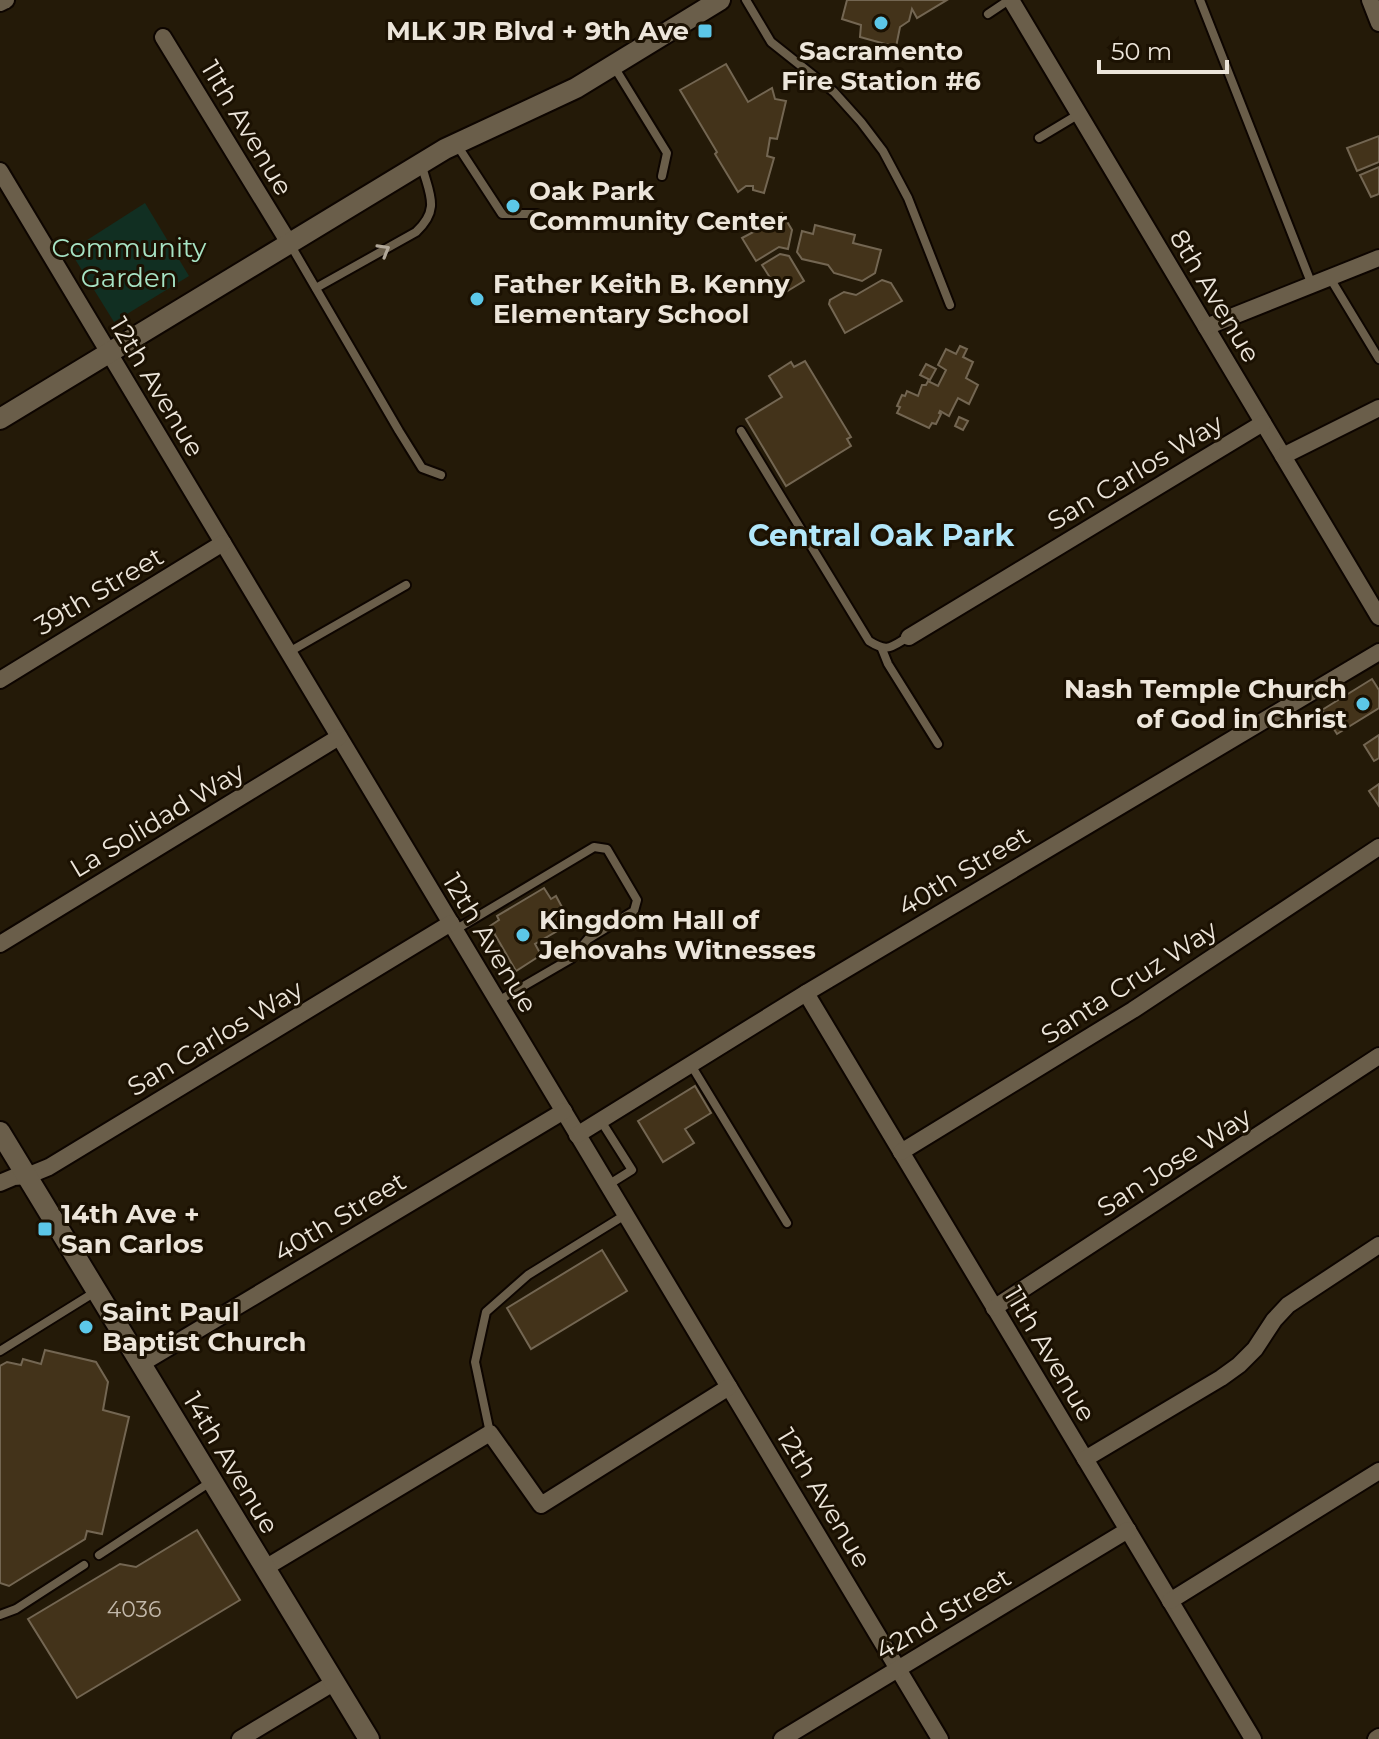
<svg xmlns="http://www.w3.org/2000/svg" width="1379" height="1739" font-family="Montserrat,sans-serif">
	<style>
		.green { fill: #112f22 }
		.building { fill: #43331a; stroke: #736652; stroke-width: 2 }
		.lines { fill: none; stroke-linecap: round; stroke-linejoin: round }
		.lane-casing { stroke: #0d0500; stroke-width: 12 }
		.street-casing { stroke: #0d0500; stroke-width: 20 }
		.secondary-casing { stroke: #0d0500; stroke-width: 24 }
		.lane { stroke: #6a5e4a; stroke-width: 8 }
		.street { stroke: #6a5e4a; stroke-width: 16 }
		.secondary { stroke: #6a5e4a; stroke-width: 20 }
		.oneway { stroke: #b2a899 }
		.poi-dot { fill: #5cc7e8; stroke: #1b1102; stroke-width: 3 }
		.labels { text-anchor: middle; stroke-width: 6; stroke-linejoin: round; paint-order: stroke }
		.number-label { font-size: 22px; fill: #c2b8aa }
		.poi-label { font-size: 26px; font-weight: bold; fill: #ece5da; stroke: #1b1102; text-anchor: start }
		.street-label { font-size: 26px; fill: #ece5da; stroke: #1b1102 }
		.park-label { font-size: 26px; fill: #a7e4c5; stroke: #1b1102 }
		.quarter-label { font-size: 30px; font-weight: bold; fill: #b2e7fa; stroke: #1b1102 }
	</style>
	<rect width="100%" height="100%" fill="#241a08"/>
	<path class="green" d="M145,203L189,276L114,322L70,251Z"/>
	<g class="building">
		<path d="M847,0H947L917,18L912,9L909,21L900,27L896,47L860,37L861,25L842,19Z"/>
		<path d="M726,64L748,102L772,88L775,99L786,101L777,139L770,138L767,156L774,158L764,193L753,190V186H746L738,192L715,154L717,152L680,90Z"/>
		<path d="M1379,136V162L1357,171L1347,148Z"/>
		<path d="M1379,167V194L1371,197L1360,175Z"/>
		<path d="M782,213L792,230L788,249L779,247L756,261L742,238L774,221L772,219Z"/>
		<path d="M815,225L855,235L853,243L881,250L875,273L862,281L834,273L828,265L802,259L797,252L802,231L813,234Z"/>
		<path d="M780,254L789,256L804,281L781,295L762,265Z"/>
		<path d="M882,280L891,283L902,301L845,333L829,304L830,300L844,292L856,295Z"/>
		<path d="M960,346L967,349L963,357L973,362L966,378L978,385L969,404L958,398L949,416L940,411L939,413L941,414L936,424L932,423L929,428L897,413L900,407L897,406L902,395L905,396L907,391L918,396L922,385H926L928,381L938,386L946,370L938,365L946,349L956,354Z"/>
		<path d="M805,361L851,437L847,439L851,446L786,486L746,419L782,397L769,376L791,362L794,367Z"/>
		<path d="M926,364L936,369L930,380L920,375Z"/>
		<path d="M959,417L968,421L963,430L955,426Z"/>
		<path d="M1372,679L1379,690V708L1337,734L1322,710Z"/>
		<path d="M1379,735V758L1374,761L1364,745Z"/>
		<path d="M1379,784V806L1369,791Z"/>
		<path d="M544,888L551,899L556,896L563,909L558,913L566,926L535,944L541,955L516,971L490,926L499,920L497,916Z"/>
		<path d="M695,1086L711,1113L685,1129L694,1143L663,1162L638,1121Z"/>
		<path d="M602,1250L627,1291L531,1349L507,1308Z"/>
		<path d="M45,1350L96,1362L108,1382L103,1410L129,1417L102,1534L87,1531L85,1539L9,1586L0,1583V1366L7,1362L21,1365L23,1359L41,1364Z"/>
		<path d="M197,1530L240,1600L77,1698L28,1619L120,1564L136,1567Z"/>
	</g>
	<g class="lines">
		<g class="lane-casing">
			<g id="lane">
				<path d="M746,0L771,42L834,92L861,122L883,151L908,198L950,305"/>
				<path d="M1200,0L1312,285"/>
				<path d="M988,14L1009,0"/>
				<path d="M613,65L667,153L662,176"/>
				<path d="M1039,138L1079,114"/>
				<path d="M457,145L502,214H537"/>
				<path d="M290,244L399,431L422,468L441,475"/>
				<path d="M1330,278L1379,359"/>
				<path d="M316,288L416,232C441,209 429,194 422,166"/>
				<path d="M741,431L869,641C888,653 891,647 908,637"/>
				<path d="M882,649L888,664L938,744"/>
				<path d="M289,652L406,585"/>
				<path d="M455,930L594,847L607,849L637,900L634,911L588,939L572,958L498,1001"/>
				<path d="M691,1065L787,1223"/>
				<path d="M601,1121L632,1170L608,1185"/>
				<path d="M0,1351L95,1292"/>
				<path d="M490,1433L475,1362L486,1312L528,1275L625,1215"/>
				<path d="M99,1555L212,1481"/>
				<path d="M0,1615L16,1609L84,1565"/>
			</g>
		</g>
		<g class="street-casing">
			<g id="street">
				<path d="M1011,0L1379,617"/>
				<path d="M1370,0L1379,23"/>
				<path d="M0,3L6,0"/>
				<path d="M163,37L289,243"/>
				<path d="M0,171L940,1739"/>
				<path d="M1206,327L1379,258"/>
				<path d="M1283,456L1379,408"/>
				<path d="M909,637L1263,423"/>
				<path d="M0,680L223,543"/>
				<path d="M0,944L339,737"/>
				<path d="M806,993L1253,1739"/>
				<path d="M577,1135L806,993L1379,652"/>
				<path d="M901,1152L1133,1010L1379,847"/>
				<path d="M0,1183L14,1177L27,1176L49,1167L451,923"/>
				<path d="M994,1308L1379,1056"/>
				<path d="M141,1364L564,1111"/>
				<path d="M1085,1459L1221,1378L1239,1365L1255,1349L1274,1320L1288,1305L1379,1245"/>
				<path d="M265,1568L490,1433L541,1505L729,1387"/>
				<path d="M1170,1601L1379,1471"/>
				<path d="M240,1739L335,1682"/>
				<path d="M782,1739L1128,1530"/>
				<path d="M1376,1739L1379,1737"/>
			</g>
		</g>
		<g class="secondary-casing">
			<g id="secondary">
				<path d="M0,419L445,149L576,88L720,0"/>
				<path d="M0,1132L369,1739"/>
			</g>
		</g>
		<use href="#lane" class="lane"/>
		<use href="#street" class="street"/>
		<use href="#secondary" class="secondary"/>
	</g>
	<defs><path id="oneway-chevron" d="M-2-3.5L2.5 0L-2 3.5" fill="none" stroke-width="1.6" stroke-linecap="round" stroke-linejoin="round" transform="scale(2)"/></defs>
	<use class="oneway" href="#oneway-chevron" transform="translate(384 250) rotate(-30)"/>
	<g class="poi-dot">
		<circle cx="881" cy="23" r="8"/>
		<rect x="697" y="23" width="16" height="16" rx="4"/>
		<circle cx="513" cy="206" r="8"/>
		<circle cx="477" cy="299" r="8"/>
		<circle cx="1363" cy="704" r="8"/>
		<circle cx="523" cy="935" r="8"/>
		<rect x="37" y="1221" width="16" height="16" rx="4"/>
		<circle cx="86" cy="1327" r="8"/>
	</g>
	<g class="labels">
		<g class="number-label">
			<text x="134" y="1617">4036</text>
		</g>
		<g class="poi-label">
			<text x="689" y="40" text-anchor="end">MLK JR Blvd + 9th Ave</text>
			<text x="881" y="60" text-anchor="middle">Sacramento<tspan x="881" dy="30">Fire Station #6</tspan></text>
			<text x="529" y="200">Oak Park<tspan x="529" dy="30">Community Center</tspan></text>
			<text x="493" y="293">Father Keith B. Kenny<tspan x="493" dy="30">Elementary School</tspan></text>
			<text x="1347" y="698" text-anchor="end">Nash Temple Church<tspan x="1347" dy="30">of God in Christ</tspan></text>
			<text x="539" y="929">Kingdom Hall of<tspan x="539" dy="30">Jehovahs Witnesses</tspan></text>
			<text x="61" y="1223">14th Ave +<tspan x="61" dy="30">San Carlos</tspan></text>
			<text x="102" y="1321">Saint Paul<tspan x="102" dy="30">Baptist Church</tspan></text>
		</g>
		<g class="street-label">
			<text transform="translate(247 128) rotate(59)" y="9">11th Avenue</text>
			<text transform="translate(1215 296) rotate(59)" y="9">8th Avenue</text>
			<text transform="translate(157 387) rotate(59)" y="9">12th Avenue</text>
			<text transform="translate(1135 472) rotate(-31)" y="9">San Carlos Way</text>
			<text transform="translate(99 591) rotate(-31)" y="9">39th Street</text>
			<text transform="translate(157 820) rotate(-31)" y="9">La Solidad Way</text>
			<text transform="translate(964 871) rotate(-31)" y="9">40th Street</text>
			<text transform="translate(490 943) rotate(59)" y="9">12th Avenue</text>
			<text transform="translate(1129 982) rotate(-33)" y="9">Santa Cruz Way</text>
			<text transform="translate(215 1038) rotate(-31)" y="9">San Carlos Way</text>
			<text transform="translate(1174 1162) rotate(-33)" y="9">San Jose Way</text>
			<text transform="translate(340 1217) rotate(-31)" y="9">40th Street</text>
			<text transform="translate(1050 1354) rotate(59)" y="9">11th Avenue</text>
			<text transform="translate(231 1463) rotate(59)" y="9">14th Avenue</text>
			<text transform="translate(824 1498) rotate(59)" y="9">12th Avenue</text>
			<text transform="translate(943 1614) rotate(-31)" y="9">42nd Street</text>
		</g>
		<g class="park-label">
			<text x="129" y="257">Community<tspan x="129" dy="30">Garden</tspan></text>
		</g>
		<g class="quarter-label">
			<text x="881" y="546">Central Oak Park</text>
		</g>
	</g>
	<path d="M1099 60v12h128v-12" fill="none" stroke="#ece5da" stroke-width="4"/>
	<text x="1111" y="60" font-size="24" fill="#ece5da" stroke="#1b1102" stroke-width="6" paint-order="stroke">50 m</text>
</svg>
